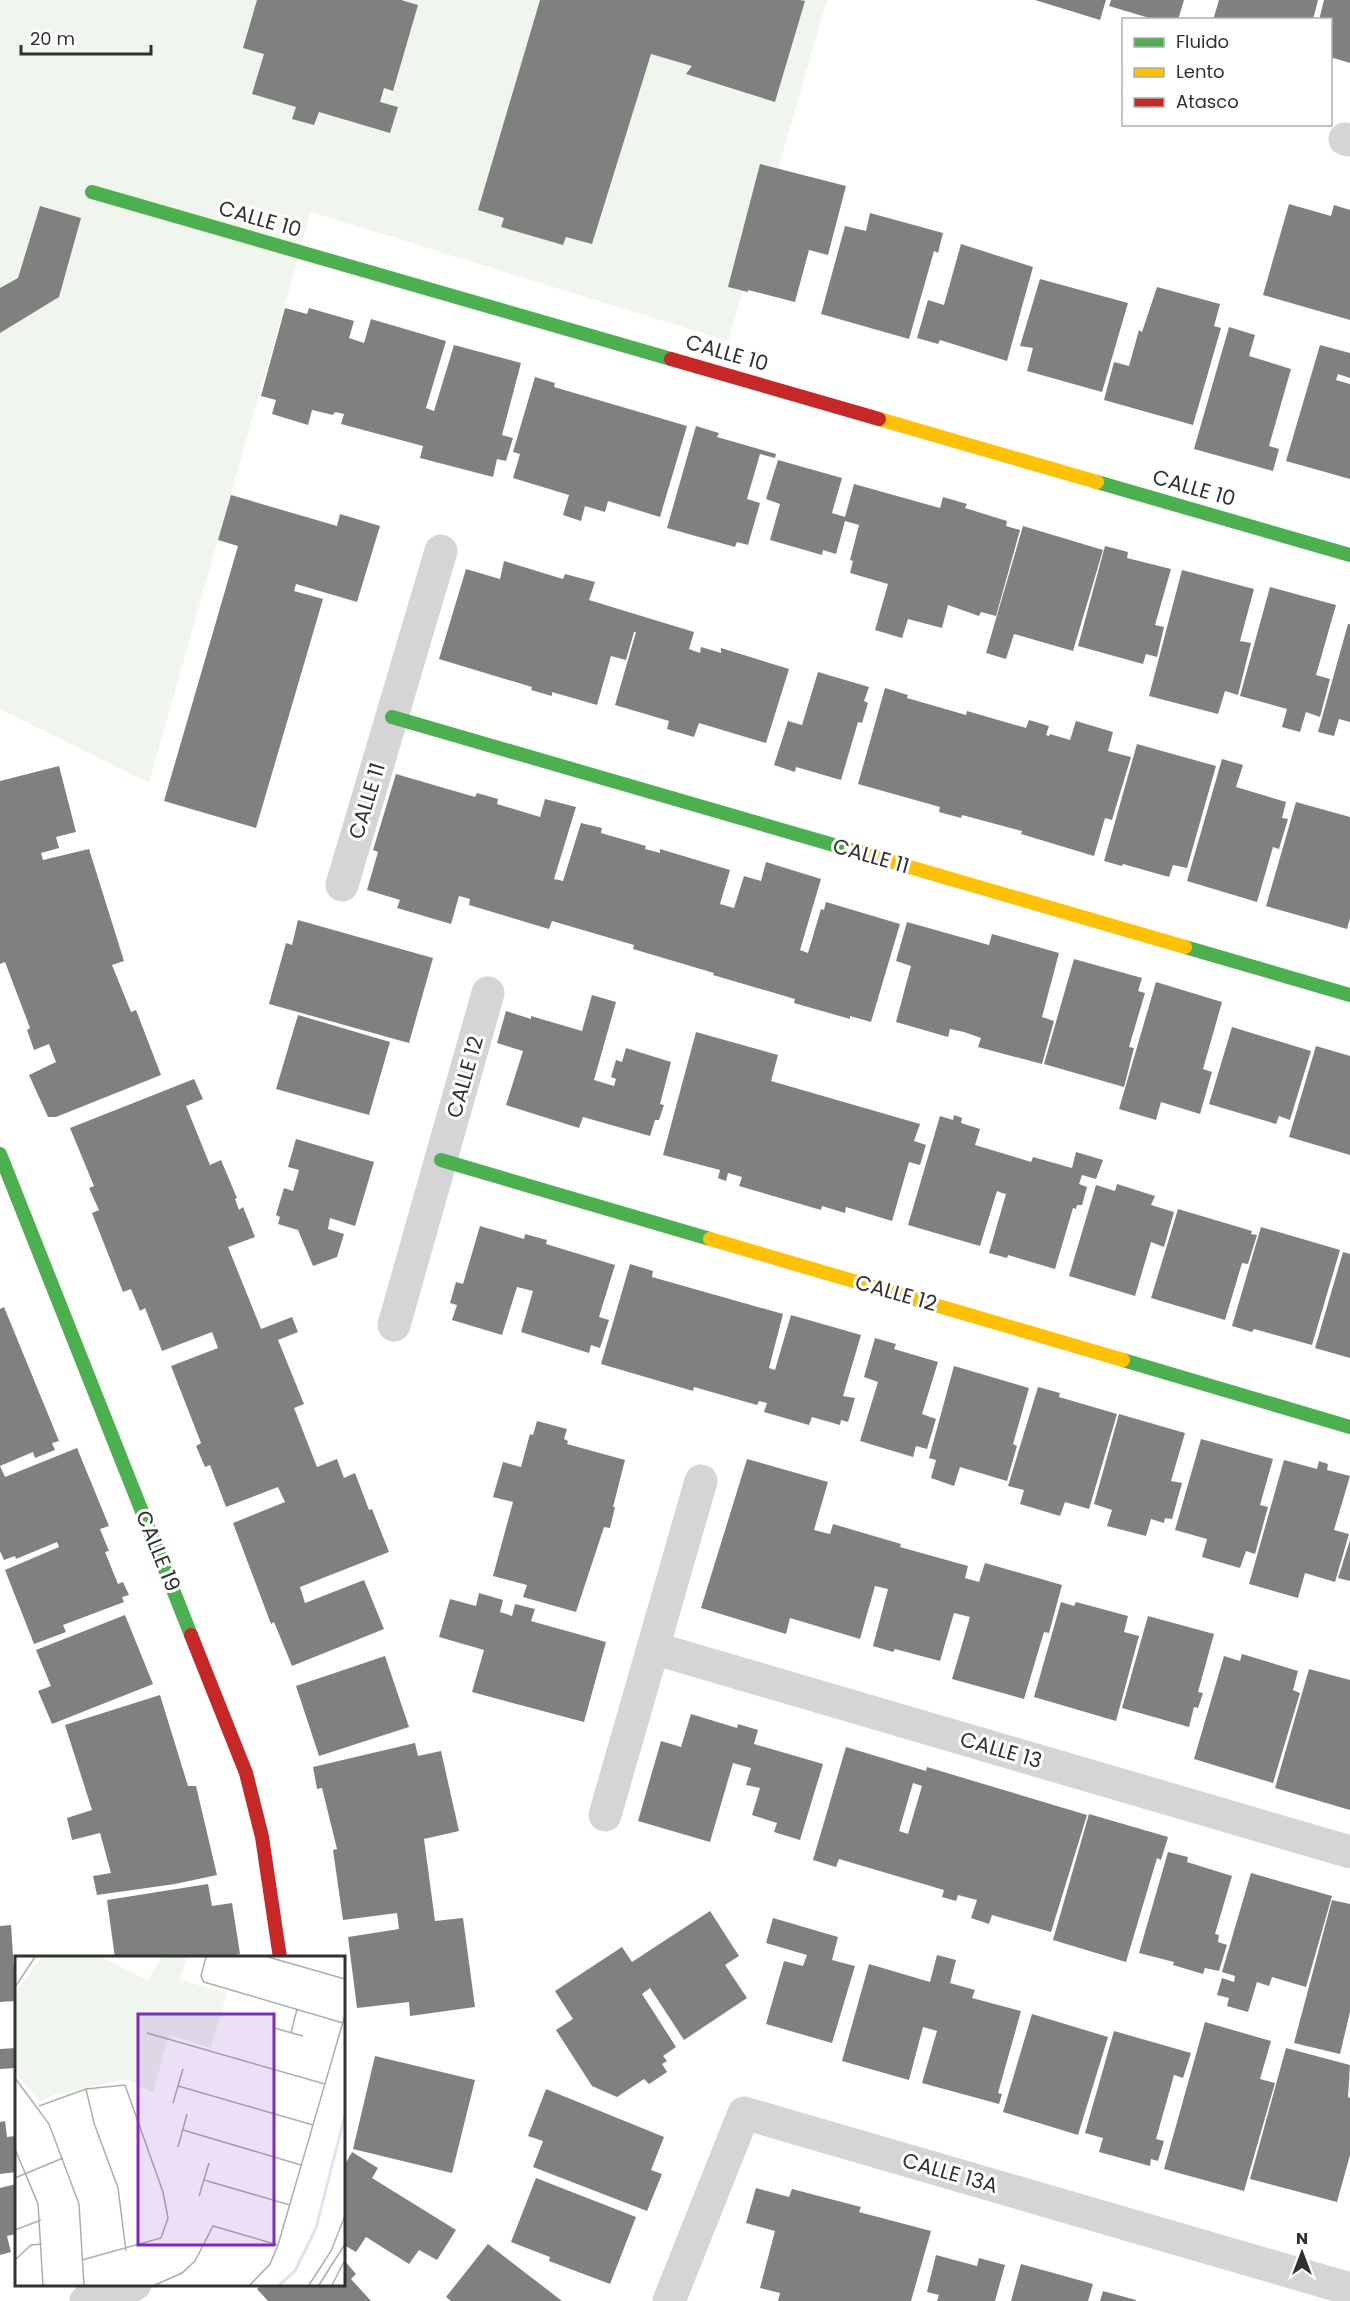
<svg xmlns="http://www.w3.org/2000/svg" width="1350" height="2301" font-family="Poppins,sans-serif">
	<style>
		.green { fill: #f0f6ee }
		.building { fill: #808080; fill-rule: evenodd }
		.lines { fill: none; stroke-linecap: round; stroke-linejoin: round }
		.street { stroke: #d5d5d5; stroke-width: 33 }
		.fast { stroke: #4caf50; stroke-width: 14 }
		.slow { stroke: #ffc107; stroke-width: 14 }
		.jam { stroke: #c62828; stroke-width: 14 }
		.labels { text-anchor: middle; stroke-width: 6; stroke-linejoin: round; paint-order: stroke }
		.street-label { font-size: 21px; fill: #313131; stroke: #fff }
		.inset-river { fill: none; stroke: #dce4f2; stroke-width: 3 }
		.inset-road { fill: none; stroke: #adadad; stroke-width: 1.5 }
		.view { fill: #7b2cbf; fill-opacity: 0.15; stroke: #7b2cbf; stroke-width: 3 }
		.inset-edge { fill: none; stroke: #313131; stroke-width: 3 }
	</style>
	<rect width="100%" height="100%" fill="#fff"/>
	<path class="green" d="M0,0H827L728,341L311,212L149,783L0,709Z"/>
	<g class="building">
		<path d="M257,0H401L418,5L393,91L384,88L380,102L398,107L390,133L319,112L314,125L292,119L296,107L252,94L264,54L243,48Z"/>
		<path d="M540,0H800L805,1L775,102L686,74L692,66L651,54L592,244L566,237L563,245L501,227L504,218L478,210Z"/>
		<path d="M1035,0H1106L1100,20Z"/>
		<path d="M1111,0H1184L1178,20H1156L1109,6Z"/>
		<path d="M1219,0H1318L1313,20H1213Z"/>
		<path d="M1324,0H1350V63L1330,57V20H1319Z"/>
		<path d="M760,164L846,186L828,255L809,250L795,302L748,290V292L728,287Z"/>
		<path d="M1289,204L1331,216L1334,205L1350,210V320L1263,295Z"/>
		<path d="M40,206L81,218L59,297L0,333V288L18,278Z"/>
		<path d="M870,213L943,233L938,253L934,251L909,339L821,314L845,226L866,231Z"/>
		<path d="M961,244L1033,267L1007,361L940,340L938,344L917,338L928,300L944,305Z"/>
		<path d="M1040,279L1128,303L1102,392L1027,371L1033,348L1020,346Z"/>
		<path d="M1157,287L1220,304L1214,326L1221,328L1193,425L1104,400L1114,362L1129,366L1139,330L1142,332Z"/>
		<path d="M285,308L307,314L309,308L354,321L349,338L364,343L371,319L446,341L426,408L434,411L454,345L521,363L502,435L513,438L506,461L497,459L493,477L420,458L423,446L341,424L344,414L335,412L333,415L312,410L308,425L272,414L276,400L261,396Z"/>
		<path d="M1229,327L1255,335L1249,356L1291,369L1269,446L1279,449L1273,471L1194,449Z"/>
		<path d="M1320,345L1350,353V378L1338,374L1336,380L1350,384V479L1286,461Z"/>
		<path d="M535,377L555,383L554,387L687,426L660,517L608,501L605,512L585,506L581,521L563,515L569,495L513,478L520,454L513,452Z"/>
		<path d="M696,426L719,433L717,437L776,454L775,458L760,454L747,499L760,503L748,545L737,542L735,547L667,528Z"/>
		<path d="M778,460L842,478L832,513L845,517L854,484L940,508L943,497L967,504L965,508L1007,521L1006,526L1020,530L996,616L981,612L979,616L948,605L942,628L908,619L902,638L875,630L888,584L850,573L853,561L850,560L859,525L845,521L836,554L823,550L822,555L770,540L780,504L766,499Z"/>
		<path d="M231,495L337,526L340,514L380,526L357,602L296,584L294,591L323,599L256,828L164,801L238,546L218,540Z"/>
		<path d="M1023,526L1103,550L1073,651L1014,634L1006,659L986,653Z"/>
		<path d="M1105,546L1128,552L1127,558L1171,569L1155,625L1164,627L1157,657L1146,654L1143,664L1078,646Z"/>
		<path d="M504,561L563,579L565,574L595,582L589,600L694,632L689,649L700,653L701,647L721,653V648L789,669L766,743L699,723L694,737L667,729L669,721L615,705L636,632H634L626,660L611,656L597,705L552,692V696L531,690L532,687L439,659L466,569L500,579Z"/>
		<path d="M1182,570L1254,589L1240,641L1251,643L1238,695L1225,691L1218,714L1149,696Z"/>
		<path d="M1270,587L1336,605L1316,675L1330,679L1320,717L1306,712L1300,732L1282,727L1287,709L1240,696Z"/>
		<path d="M1348,624H1350V722L1339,719L1334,736L1318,732Z"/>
		<path d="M818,672L869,687L864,701L868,703L862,723L858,722L841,780L796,767L795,772L774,765L788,721L802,725Z"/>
		<path d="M885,688L908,695L907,698L966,715L967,711L1026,728L1029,720L1049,726L1046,735L1049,736L1050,734L1070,740L1076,721L1113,732L1108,751L1131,757L1112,820L1105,818L1094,856L1021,834L1022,831L962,815L961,818L939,812L940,807L858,784Z"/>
		<path d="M1137,744L1216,766L1187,868L1173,865L1169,877L1123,864L1122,866L1104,861Z"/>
		<path d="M1222,759L1243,765L1236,787L1286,802L1282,818L1288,819L1279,849L1273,847L1257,902L1187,881Z"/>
		<path d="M59,766L76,832L56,837L59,848L41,853L43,860L89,849L124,961L112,965L131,1012L136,1010L161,1075L56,1117H48L29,1075L56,1062L49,1044L34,1050L27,1030L30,1028L5,962L0,964V781Z"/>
		<path d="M396,774L475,797L477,793L498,799L497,804L540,817L545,799L576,807L554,879L563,881L581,823L602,828L601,833L646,846L645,849L660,853V849L730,870L720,904L734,908L744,876L761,881L766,862L821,879L800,950L808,953L821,909L824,910L826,902L900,924L871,1022L850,1016V1019L794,1003L795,999L713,975L714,973L633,949L634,945L552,921L549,929L469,905L470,899L459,896L451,924L397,908L400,900L367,890L378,852L373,850Z"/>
		<path d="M1296,802L1350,817V918L1347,929L1266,906Z"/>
		<path d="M298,920L433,958L409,1043L269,1004L286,943L292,945Z"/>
		<path d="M907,922L989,945L992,934L1059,953L1042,1017L1054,1021L1042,1064L978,1047L981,1038L964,1032L950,1029L948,1037L896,1022L911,966L896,961Z"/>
		<path d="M1074,959L1142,978L1138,991L1145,993L1129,1047L1134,1048L1124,1087L1044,1064Z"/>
		<path d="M1156,982L1222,1002L1203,1069L1212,1072L1200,1114L1161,1102L1156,1120L1119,1109Z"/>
		<path d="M592,995L616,1002L594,1080L614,1086L616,1079L611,1077L616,1060L622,1062L626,1048L671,1062L660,1104L664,1105L659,1120H655L650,1136L583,1117L579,1128L506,1105L523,1051L497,1043L506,1011L531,1019V1016L582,1031Z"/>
		<path d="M298,1015L390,1042L369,1115L276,1089Z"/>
		<path d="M1232,1027L1311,1051L1290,1120L1279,1116L1276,1124L1209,1104Z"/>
		<path d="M696,1032L778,1055L771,1081L920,1124L914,1141L926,1145L920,1165L909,1162L892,1221L846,1207L845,1213L822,1206L821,1210L739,1186L742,1177L728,1173L726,1181L718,1178L720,1170L663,1155Z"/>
		<path d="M1316,1046L1350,1056V1155L1289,1137Z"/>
		<path d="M194,1079L203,1099L186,1106L210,1165L221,1160L237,1198L235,1199L239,1210L243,1207L255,1237L228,1247L261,1329L292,1317L298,1332L278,1340L304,1404L294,1408L317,1467L337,1459L344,1478L355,1473L369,1510L372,1509L389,1552L300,1587L305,1603L364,1580L384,1629L292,1666L274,1622L271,1624L233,1523L285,1502L278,1487L226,1507L210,1465L205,1467L196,1446L201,1443L171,1366L218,1348L212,1332L162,1351L145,1308L140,1311L131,1289L123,1292L92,1213L99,1210L89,1188L94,1186L70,1128Z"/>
		<path d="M954,1115L962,1118L961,1123L980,1129L975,1145L1015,1157L1031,1162L1033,1157L1072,1168L1076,1152L1103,1160L1096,1179L1082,1175L1079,1184L1087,1187L1082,1205H1077L1076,1209L1073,1208L1055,1269L1008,1255L1007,1258L989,1253L1006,1194L1002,1193L997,1191L980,1246L908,1225L940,1116L953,1120Z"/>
		<path d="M296,1139L374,1162L355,1226L330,1218L328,1229L344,1234L337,1257L313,1266L298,1230L278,1224L280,1217L276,1215L284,1188L293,1191L299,1170L288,1167Z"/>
		<path d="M1117,1184L1155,1196L1151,1205L1174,1212L1164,1247L1151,1242L1135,1296L1069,1276L1096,1185L1115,1191Z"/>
		<path d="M1178,1209L1252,1231L1251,1234L1257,1235L1248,1264L1242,1263L1225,1320L1151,1298Z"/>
		<path d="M480,1226L524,1239L525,1234L547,1240L546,1244L615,1265L599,1317L609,1320L600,1348L591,1345L589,1353L521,1332L533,1291L517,1287L502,1335L452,1320L457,1305L450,1303L456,1282L463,1284Z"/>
		<path d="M1261,1227L1340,1250L1312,1345L1254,1329L1252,1332L1232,1326Z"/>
		<path d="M1343,1252L1350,1254V1358L1315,1348Z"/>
		<path d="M630,1264L653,1271L652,1277L783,1314L769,1368L775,1370L791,1315L861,1335L843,1396L855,1398L848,1422L841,1420L840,1425L812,1417L809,1425L764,1412L767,1403L759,1401L757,1405L694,1387L693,1391L601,1364Z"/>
		<path d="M4,1307L59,1441L52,1443L55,1450L35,1458L33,1452L0,1466L5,1477L77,1448L109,1526L100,1529L109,1551L105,1552L118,1584L123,1582L129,1595L122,1597L124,1602L63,1625L66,1632L34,1644L5,1570L59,1547L57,1542L16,1559L15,1556L4,1560L0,1551V1309Z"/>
		<path d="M875,1338L896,1344L894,1349L938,1362L922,1414L936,1419L927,1449L916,1446L913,1457L860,1441L878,1382L864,1377Z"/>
		<path d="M954,1366L1029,1388L1013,1444L1017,1446L1007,1481L960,1467L954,1486L931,1478L936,1460L929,1458Z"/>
		<path d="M1038,1387L1060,1393L1059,1397L1117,1414L1089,1509L1065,1502L1060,1516L1020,1504L1024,1490L1008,1486Z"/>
		<path d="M1119,1414L1185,1433L1171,1481L1182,1483L1172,1519L1165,1518L1164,1523L1151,1519L1146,1536L1107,1526L1112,1510L1094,1504Z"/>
		<path d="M537,1421L567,1429L564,1439L568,1441L567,1444L625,1460L613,1507H615L610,1528L604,1527L576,1612L523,1597L527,1585L493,1576L513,1502L493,1497L503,1462L521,1467L530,1434L533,1435Z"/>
		<path d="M1201,1439L1273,1459L1260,1505L1268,1507L1255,1554L1246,1551L1240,1568L1202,1557L1207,1539L1175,1530Z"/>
		<path d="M747,1459L828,1482L814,1530L830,1534L833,1524L901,1544L900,1547L968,1566L965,1578L979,1582L985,1563L1062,1585L1049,1633L1044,1632L1024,1699L952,1679L970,1617L954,1613L940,1661L895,1649L893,1652L873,1646L888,1589L875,1586L860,1639L790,1618L786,1634L701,1608Z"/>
		<path d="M1284,1460L1317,1469L1319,1461L1328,1464L1327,1470L1350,1476L1334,1530L1349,1534L1335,1582L1305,1573L1298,1598L1249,1584Z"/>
		<path d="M1350,1540V1581L1338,1578Z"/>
		<path d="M479,1593L503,1600L500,1612L512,1616L515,1604L535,1609L531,1621L606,1642L584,1722L472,1692L484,1650L439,1637L450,1599L476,1606Z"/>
		<path d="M1061,1602L1074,1606L1076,1602L1128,1616L1124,1632L1139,1636L1116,1721L1034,1697Z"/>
		<path d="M125,1615L153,1684L52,1724L38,1691L51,1686L36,1650Z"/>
		<path d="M1148,1616L1214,1634L1198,1692L1203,1693L1198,1708L1194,1707L1189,1727L1122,1708Z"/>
		<path d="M1242,1654L1298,1671L1293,1690L1300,1693L1273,1783L1194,1759L1224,1656L1240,1661Z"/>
		<path d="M385,1656L409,1727L319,1756L296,1686Z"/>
		<path d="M1309,1669L1350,1680V1810L1275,1788Z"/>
		<path d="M160,1695L188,1786H196L217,1875L175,1884L97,1895L93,1876L111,1873L100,1833L72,1840L67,1818L92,1810L65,1725Z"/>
		<path d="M691,1714L737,1728L738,1724L758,1730L754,1744L823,1764L800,1840L774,1832L777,1823L752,1815L760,1788L746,1785L751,1768L733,1763L710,1842L638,1821L661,1741L681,1747Z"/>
		<path d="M415,1743L418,1756L441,1751L459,1831L424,1839L435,1921L463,1918L475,2007L410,2016L409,2002L357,2008L348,1937L399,1929L397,1913L343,1920L333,1850L337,1849L322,1788L317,1789L313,1767Z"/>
		<path d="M846,1747L926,1771L927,1767L1087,1815L1051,1932L992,1915L989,1924L971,1918L977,1900L958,1895L956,1901L942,1897L944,1890L839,1859L836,1867L813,1860ZM913,1783L922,1786L908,1834L899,1831Z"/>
		<path d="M1089,1814L1168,1837L1161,1860L1157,1858L1126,1962L1053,1940Z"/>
		<path d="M1168,1852L1188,1857L1187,1862L1232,1876L1215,1934L1219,1935L1218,1942L1227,1945L1219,1971L1205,1968L1203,1974L1173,1965L1174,1962L1139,1953Z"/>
		<path d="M1251,1873L1332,1896L1306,1987L1272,1977L1269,1986L1257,1982L1248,2012L1227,2006L1229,1998L1217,1995L1222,1978L1234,1982L1235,1976L1222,1972Z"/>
		<path d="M208,1884L212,1906L232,1903L240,1954L224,1958H115L107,1900Z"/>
		<path d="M1332,1900L1350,1904V2012L1340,2054L1294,2043Z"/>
		<path d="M710,1911L739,1956L725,1965L747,1998L684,2040L650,1988L642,1994L676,2047L663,2056L667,2061L662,2064L667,2072L649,2084L644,2079L617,2097L592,2086L556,2030L573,2019L555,1991L622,1947L632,1962Z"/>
		<path d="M773,1918L838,1937L832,1960L855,1966L832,2043L766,2024L784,1961L803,1966L807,1955L766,1943Z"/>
		<path d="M11,1925L16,2001L0,2002V1926Z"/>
		<path d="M937,1955L956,1960L950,1983L975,1990L972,1998L1021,2011L998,2093L1002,2094L999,2104L922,2083L937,2031L923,2027L909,2080L842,2061L869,1964L930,1982Z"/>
		<path d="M1032,2014L1108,2037L1078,2135L1003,2112Z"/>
		<path d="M1205,2022L1271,2041L1260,2079L1275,2083L1244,2191L1164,2169Z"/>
		<path d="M1114,2031L1191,2053L1183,2078L1174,2075L1156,2139L1164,2141L1158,2161L1151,2159L1150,2166L1099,2152L1103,2138L1085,2133Z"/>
		<path d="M16,2048V2068L0,2069V2049Z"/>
		<path d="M1286,2048L1350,2065L1348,2097L1350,2098V2155L1337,2202L1250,2179Z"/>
		<path d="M375,2056L475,2080L452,2173L353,2149Z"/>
		<path d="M546,2089L664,2137L651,2170L662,2174L647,2211L533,2167L543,2141L528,2136Z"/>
		<path d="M5,2121L7,2137L16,2136V2172L0,2174V2122Z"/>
		<path d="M352,2152L378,2168L372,2178L456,2230L437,2260L419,2250L409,2264L366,2237L356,2252L344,2245V2166Z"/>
		<path d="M536,2178L636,2217L610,2284L549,2261L550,2257L511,2242Z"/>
		<path d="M16,2184V2234L7,2236L11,2252L0,2255V2188Z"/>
		<path d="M756,2188L789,2197L792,2189L861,2207L859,2212L931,2231L911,2301H778L780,2293L760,2288L775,2231L746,2223Z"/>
		<path d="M488,2244L562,2301H451L446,2297Z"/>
		<path d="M936,2255L977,2266L979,2258L1005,2265L995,2301H937L939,2295L927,2292Z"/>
		<path d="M344,2260L356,2274L351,2279L371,2301H268L257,2289L262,2284H344Z"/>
		<path d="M1021,2264L1093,2284L1088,2301H1011Z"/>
		<path d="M1103,2291L1136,2300V2301H1100Z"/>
	</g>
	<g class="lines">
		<g class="street">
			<path d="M1345,139L1350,140"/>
			<path d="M342,885L441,551"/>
			<path d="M394,1325L488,993"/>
			<path d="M653,1648L1350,1852"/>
			<path d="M605,1815L701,1481"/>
			<path d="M86,2301L120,2292L135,2284"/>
			<path d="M669,2301L744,2113L1350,2289"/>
		</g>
		<g class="fast">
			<path d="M92,192L671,359"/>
			<path d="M1097,482L1350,555"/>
			<path d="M392,717L858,852"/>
			<path d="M1185,947L1350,995"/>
			<path d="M0,1154L191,1635"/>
			<path d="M441,1160L710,1239"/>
			<path d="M1123,1360L1350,1427"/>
		</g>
		<g class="slow">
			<path d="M879,419L1097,482"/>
			<path d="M858,852L1185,947"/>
			<path d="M710,1239L1123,1360"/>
		</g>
		<g class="jam">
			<path d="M671,359L879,419"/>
			<path d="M191,1635L246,1773L262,1837L280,1958"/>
		</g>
	</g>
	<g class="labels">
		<g class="street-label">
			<text transform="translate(260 219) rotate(16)" y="7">CALLE 10</text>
			<text transform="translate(727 353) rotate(16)" y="7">CALLE 10</text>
			<text transform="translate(1194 488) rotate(16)" y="7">CALLE 10</text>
			<text transform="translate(367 801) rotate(-73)" y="7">CALLE 11</text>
			<text transform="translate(871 856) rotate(16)" y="7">CALLE 11</text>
			<text transform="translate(465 1077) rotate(-74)" y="7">CALLE 12</text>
			<text transform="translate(896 1293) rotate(16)" y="7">CALLE 12</text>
			<text transform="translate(158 1551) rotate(68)" y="7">CALLE 19</text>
			<text transform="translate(1001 1750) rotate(16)" y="7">CALLE 13</text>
			<text transform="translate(950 2173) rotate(16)" y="7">CALLE 13A</text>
		</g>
	</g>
	<g transform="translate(15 1956)">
		<rect width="330" height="330" fill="#fff"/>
		<path d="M26,1H86L133,25L146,1H172L165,24L212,37L196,92L154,79L138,137L111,123L38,139L25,146L0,117V38Z" fill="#f0f6ee"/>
		<path class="inset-river" d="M264,329L280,315L301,272L330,159"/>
		<path class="inset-road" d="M191,1L186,20L189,26L328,67M253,1L330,23M0,31L20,1M259,72L288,80M132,77L310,128M276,77L282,53M0,122L34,168L64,248L69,329M163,130L298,169M71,133L79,167L103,232L111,295M158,147L168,113M24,150L71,133L110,129L148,236L153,262L146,282L67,304M168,174L286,209M163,191L172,158M0,193L23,248L28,329M0,222L48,202M189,224L275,249M184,240L194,207M0,274L26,264M0,304L16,289L27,288M140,329L167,317L180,305L198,270L263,289M235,329L255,308L263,289L330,59M294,329L316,295L330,260M304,329L330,288M317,329L330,304"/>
		<path class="view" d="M123,58H259V289H123Z"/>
		<rect width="330" height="330" class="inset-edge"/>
	</g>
	<rect x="1122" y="18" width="210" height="108" fill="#ffffff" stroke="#adadad" stroke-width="1.5"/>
	<rect x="1134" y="38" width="30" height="9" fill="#4caf50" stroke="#adadad" stroke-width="1.5"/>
	<text x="1176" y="48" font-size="18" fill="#313131">Fluido</text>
	<rect x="1134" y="68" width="30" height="9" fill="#ffc107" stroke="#adadad" stroke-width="1.5"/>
	<text x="1176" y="78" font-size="18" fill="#313131">Lento</text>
	<rect x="1134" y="98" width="30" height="9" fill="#c62828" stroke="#adadad" stroke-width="1.5"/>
	<text x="1176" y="108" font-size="18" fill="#313131">Atasco</text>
	<g transform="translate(1302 2253)" stroke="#ffffff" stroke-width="4.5" paint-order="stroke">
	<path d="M0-4.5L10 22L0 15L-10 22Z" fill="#313131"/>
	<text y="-9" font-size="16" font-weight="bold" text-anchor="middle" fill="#313131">N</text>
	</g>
	<path d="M21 45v9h130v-9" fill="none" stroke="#313131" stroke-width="3"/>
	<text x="30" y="45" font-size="18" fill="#313131" stroke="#ffffff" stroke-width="4.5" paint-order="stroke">20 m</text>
</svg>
